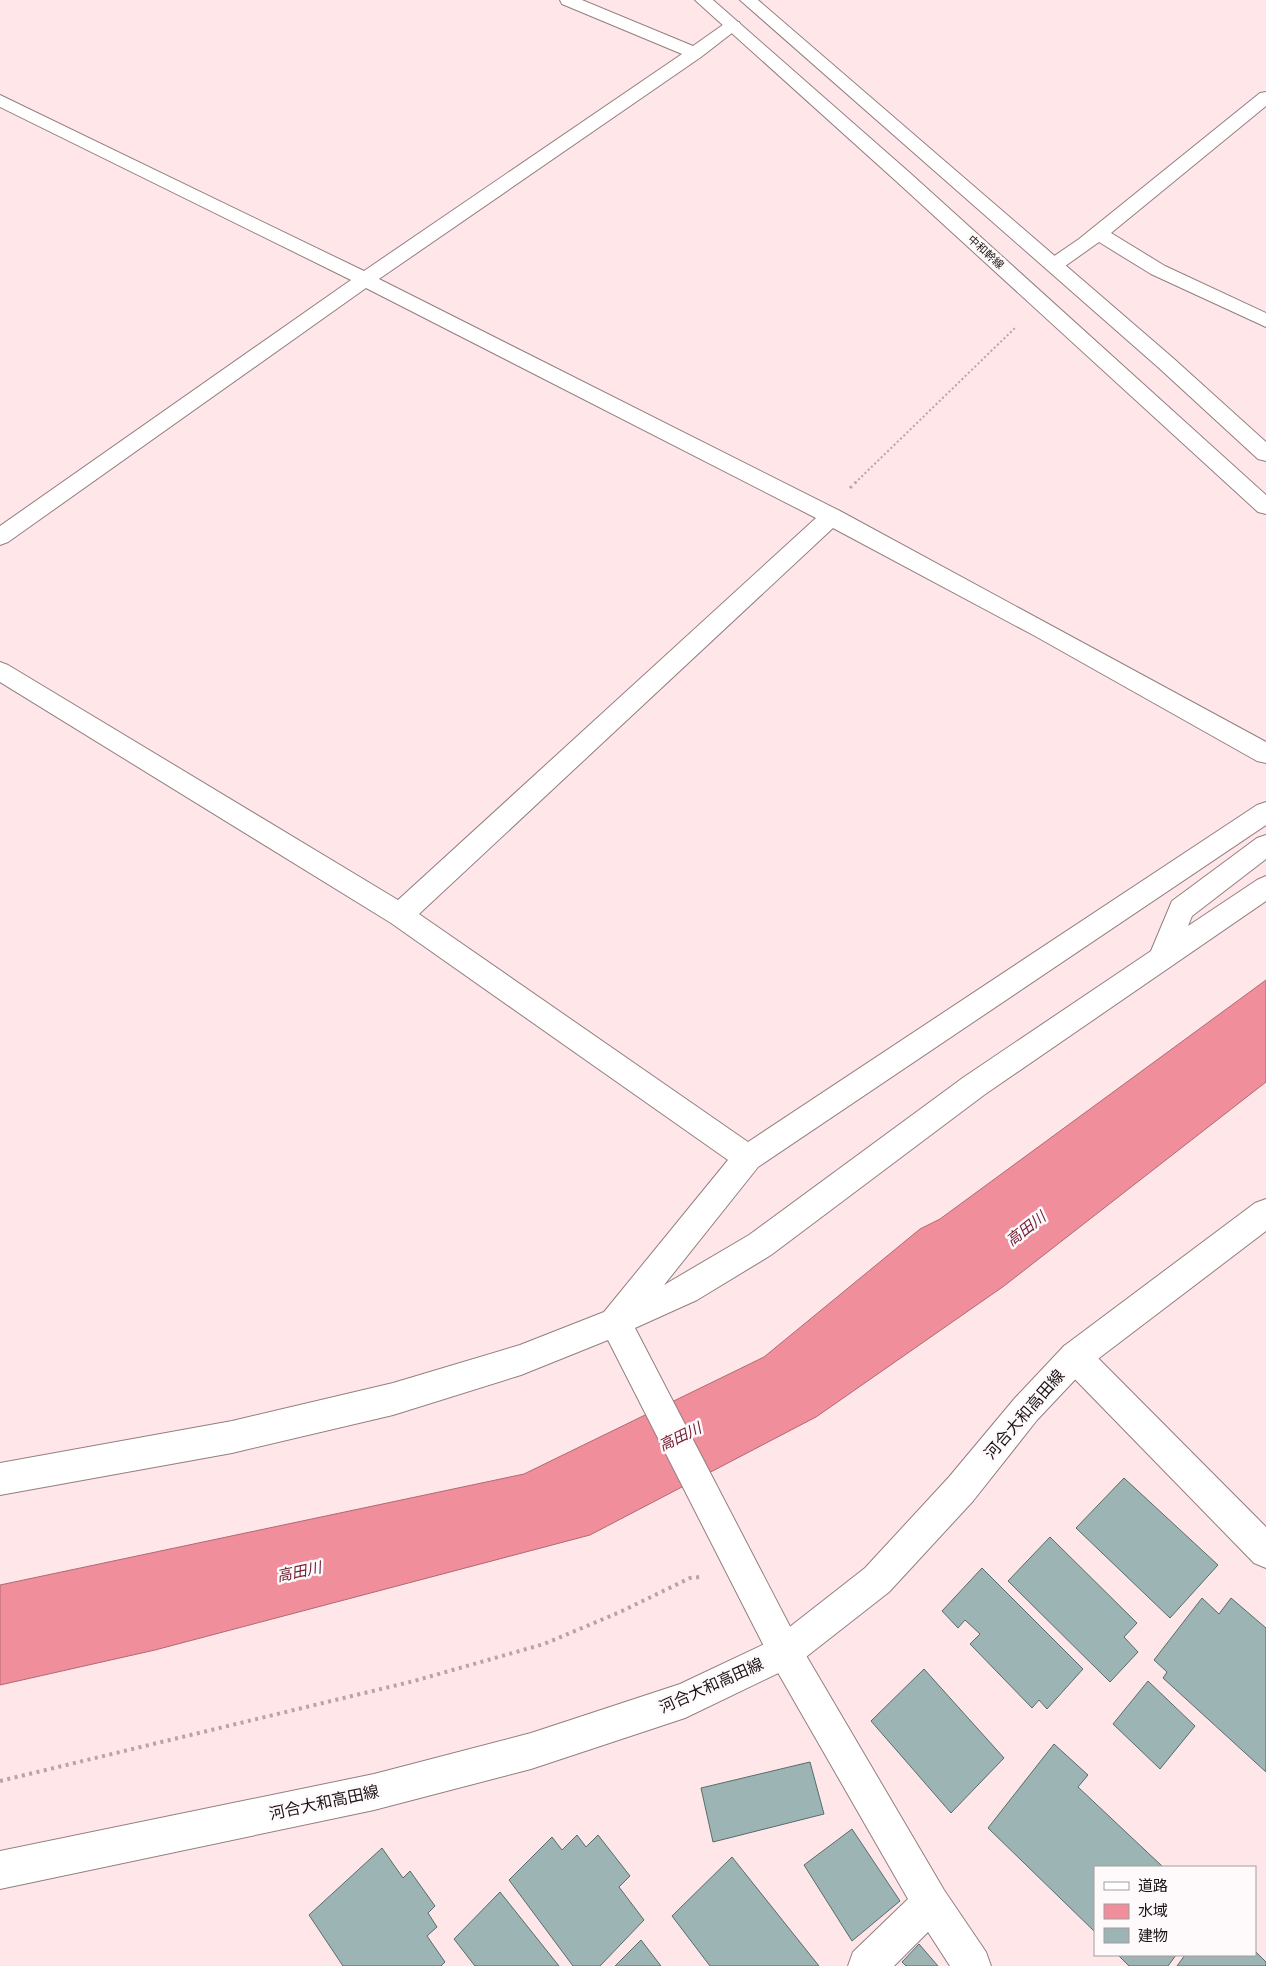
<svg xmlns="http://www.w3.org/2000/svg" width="1266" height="1966" font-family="Roboto,'Noto Sans JP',sans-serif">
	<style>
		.water { fill: #f08e9c; stroke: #b06973 }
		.building { fill: #9cb4b3; stroke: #566d6b }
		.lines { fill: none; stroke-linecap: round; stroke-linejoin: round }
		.minor-casing { stroke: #937e80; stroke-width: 2 }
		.major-casing { stroke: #937e80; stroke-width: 2 }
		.path-far2 { stroke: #b7a4a5; stroke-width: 2; stroke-dasharray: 2 2.5; stroke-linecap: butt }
		.path-far1 { stroke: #b7a4a5; stroke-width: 3; stroke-dasharray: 2.5 4; stroke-linecap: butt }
		.path { stroke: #b7a4a5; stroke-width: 4; stroke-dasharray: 3 4.5; stroke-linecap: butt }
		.minor { fill: #fff; fill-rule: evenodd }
		.major { fill: #fff; fill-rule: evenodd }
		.labels { text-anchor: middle; stroke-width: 5; stroke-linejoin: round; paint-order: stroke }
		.far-street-label { font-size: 11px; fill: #1b1314; stroke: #fef9fa }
		.water-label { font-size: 15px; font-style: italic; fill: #70192f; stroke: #fef9fa }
		.near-street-label { font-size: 16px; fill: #1b1314; stroke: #fef9fa }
	</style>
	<rect width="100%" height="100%" fill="#ffe7e9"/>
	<path class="water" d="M1266,980V1082L1004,1286L816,1417L590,1535L155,1650L0,1685V1585L524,1474L764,1357L920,1229L940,1219Z"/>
	<g class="building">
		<path d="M1124,1478L1218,1565L1170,1618L1076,1528Z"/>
		<path d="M1050,1537L1137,1623L1124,1637L1138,1652L1110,1682L1008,1581Z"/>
		<path d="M982,1568L1083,1669L1047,1709L1039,1700L1032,1708L970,1644L980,1634L965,1620L958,1628L942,1611Z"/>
		<path d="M1202,1598L1219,1614L1231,1598L1266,1628V1772L1163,1678L1167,1672L1154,1660Z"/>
		<path d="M924,1669L1004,1758L951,1813L871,1721Z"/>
		<path d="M1148,1681L1195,1726L1160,1769L1113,1724Z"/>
		<path d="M1054,1744L1088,1775L1078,1787L1163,1867H1095V1932L988,1828Z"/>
		<path d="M810,1762L824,1814L713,1842L701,1788Z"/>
		<path d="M852,1829L900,1901L852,1941L804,1865Z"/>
		<path d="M577,1835L586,1847L598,1835L630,1876L619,1887L644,1920L600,1966H573L509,1880L552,1837L562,1850Z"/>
		<path d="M382,1848L403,1878L410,1871L435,1906L428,1913L437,1927L427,1936L445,1962L441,1966H343L309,1915Z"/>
		<path d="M732,1857L819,1966H710L672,1916Z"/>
		<path d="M500,1892L559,1966H475L454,1939Z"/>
		<path d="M641,1940L661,1966H615Z"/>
		<path d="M919,1944L938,1966H906L902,1962Z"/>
		<path d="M1255,1951L1266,1962V1966H1177L1185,1955H1255Z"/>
		<path d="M1118,1955H1176L1168,1966H1129Z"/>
	</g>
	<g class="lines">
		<g class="minor-casing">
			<g id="minor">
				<path d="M560,0H582L693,46L727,22H739L741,26L701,57L379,279L840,511L1266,742V763L1257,761L1035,636L833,528L419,914L748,1142L1257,805L1266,802V825L758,1167L664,1285L749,1235L964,1077L1151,951L1172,901L1257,838L1266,835V859L1192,916L1188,926L1257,880L1266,876V901L984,1095L771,1255L697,1300L635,1328L797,1640L944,1890L986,1952L991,1966H950L928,1932L894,1966H848L853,1952L908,1899L773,1664L608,1340L521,1375L393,1415L232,1453L0,1495V1463L232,1421L393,1383L520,1345L604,1312L728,1160L391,923L0,682V662L8,665L398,900L816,518L366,288L8,542L0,545V526L351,280L0,107V95L364,271L682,54L562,4Z"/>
				<path d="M1266,92V106L1111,233L1165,266L1266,313V327L1151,274L1099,242L1061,269L1054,271L1047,269L1044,265L1047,261L1079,239L1260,93Z"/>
				<path d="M1075,1342L1086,1346L1266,1527V1568L1254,1563L1064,1368L1059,1357L1064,1346Z"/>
			</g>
		</g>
		<g class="major-casing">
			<g id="major">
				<path d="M695,0H713L910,173L1266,495V514L1258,512L896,181Z"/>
				<path d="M740,0H758L1173,358L1266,442V461L1258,459L1159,368Z"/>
				<path d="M1266,1199V1231L1086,1368L1037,1420L973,1501L889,1592L797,1664L685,1718L531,1769L374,1810L0,1889V1851L374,1774L531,1733L680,1684L773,1640L865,1568L949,1477L1015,1398L1064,1346L1255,1203Z"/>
			</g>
		</g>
		<path class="path-far2" d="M855,483L1016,327"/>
		<path class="path-far1" d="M850,488L856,482"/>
		<path class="path" d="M0,1781L414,1681L544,1644L620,1612L690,1578L700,1577"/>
		<use href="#minor" class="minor"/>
		<use href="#major" class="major"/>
	</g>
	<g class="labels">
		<g class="far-street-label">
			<text transform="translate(986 252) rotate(42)" y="4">中和幹線</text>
		</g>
		<g class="water-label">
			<text transform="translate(1026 1229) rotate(-38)" y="5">高田川</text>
			<text transform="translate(680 1437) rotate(-26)" y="5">高田川</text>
			<text transform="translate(299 1572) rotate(-12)" y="5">高田川</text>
		</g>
		<g class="near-street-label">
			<text transform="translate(1024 1414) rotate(-49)" y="6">河合大和高田線</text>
			<text transform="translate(711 1685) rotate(-24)" y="6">河合大和高田線</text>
			<text transform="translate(324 1802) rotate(-12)" y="6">河合大和高田線</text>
		</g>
	</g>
	<rect x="1094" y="1866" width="162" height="90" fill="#fef9fa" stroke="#a39d9e"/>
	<rect x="1104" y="1882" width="25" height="8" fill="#ffffff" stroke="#a39d9e"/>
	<text x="1138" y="1891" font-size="15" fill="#1b1314">道路</text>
	<rect x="1104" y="1904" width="25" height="15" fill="#f08e9c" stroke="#a39d9e"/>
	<text x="1138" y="1916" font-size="15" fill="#1b1314">水域</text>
	<rect x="1104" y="1928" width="25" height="15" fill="#9cb4b3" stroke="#a39d9e"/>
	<text x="1138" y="1941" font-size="15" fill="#1b1314">建物</text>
</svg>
